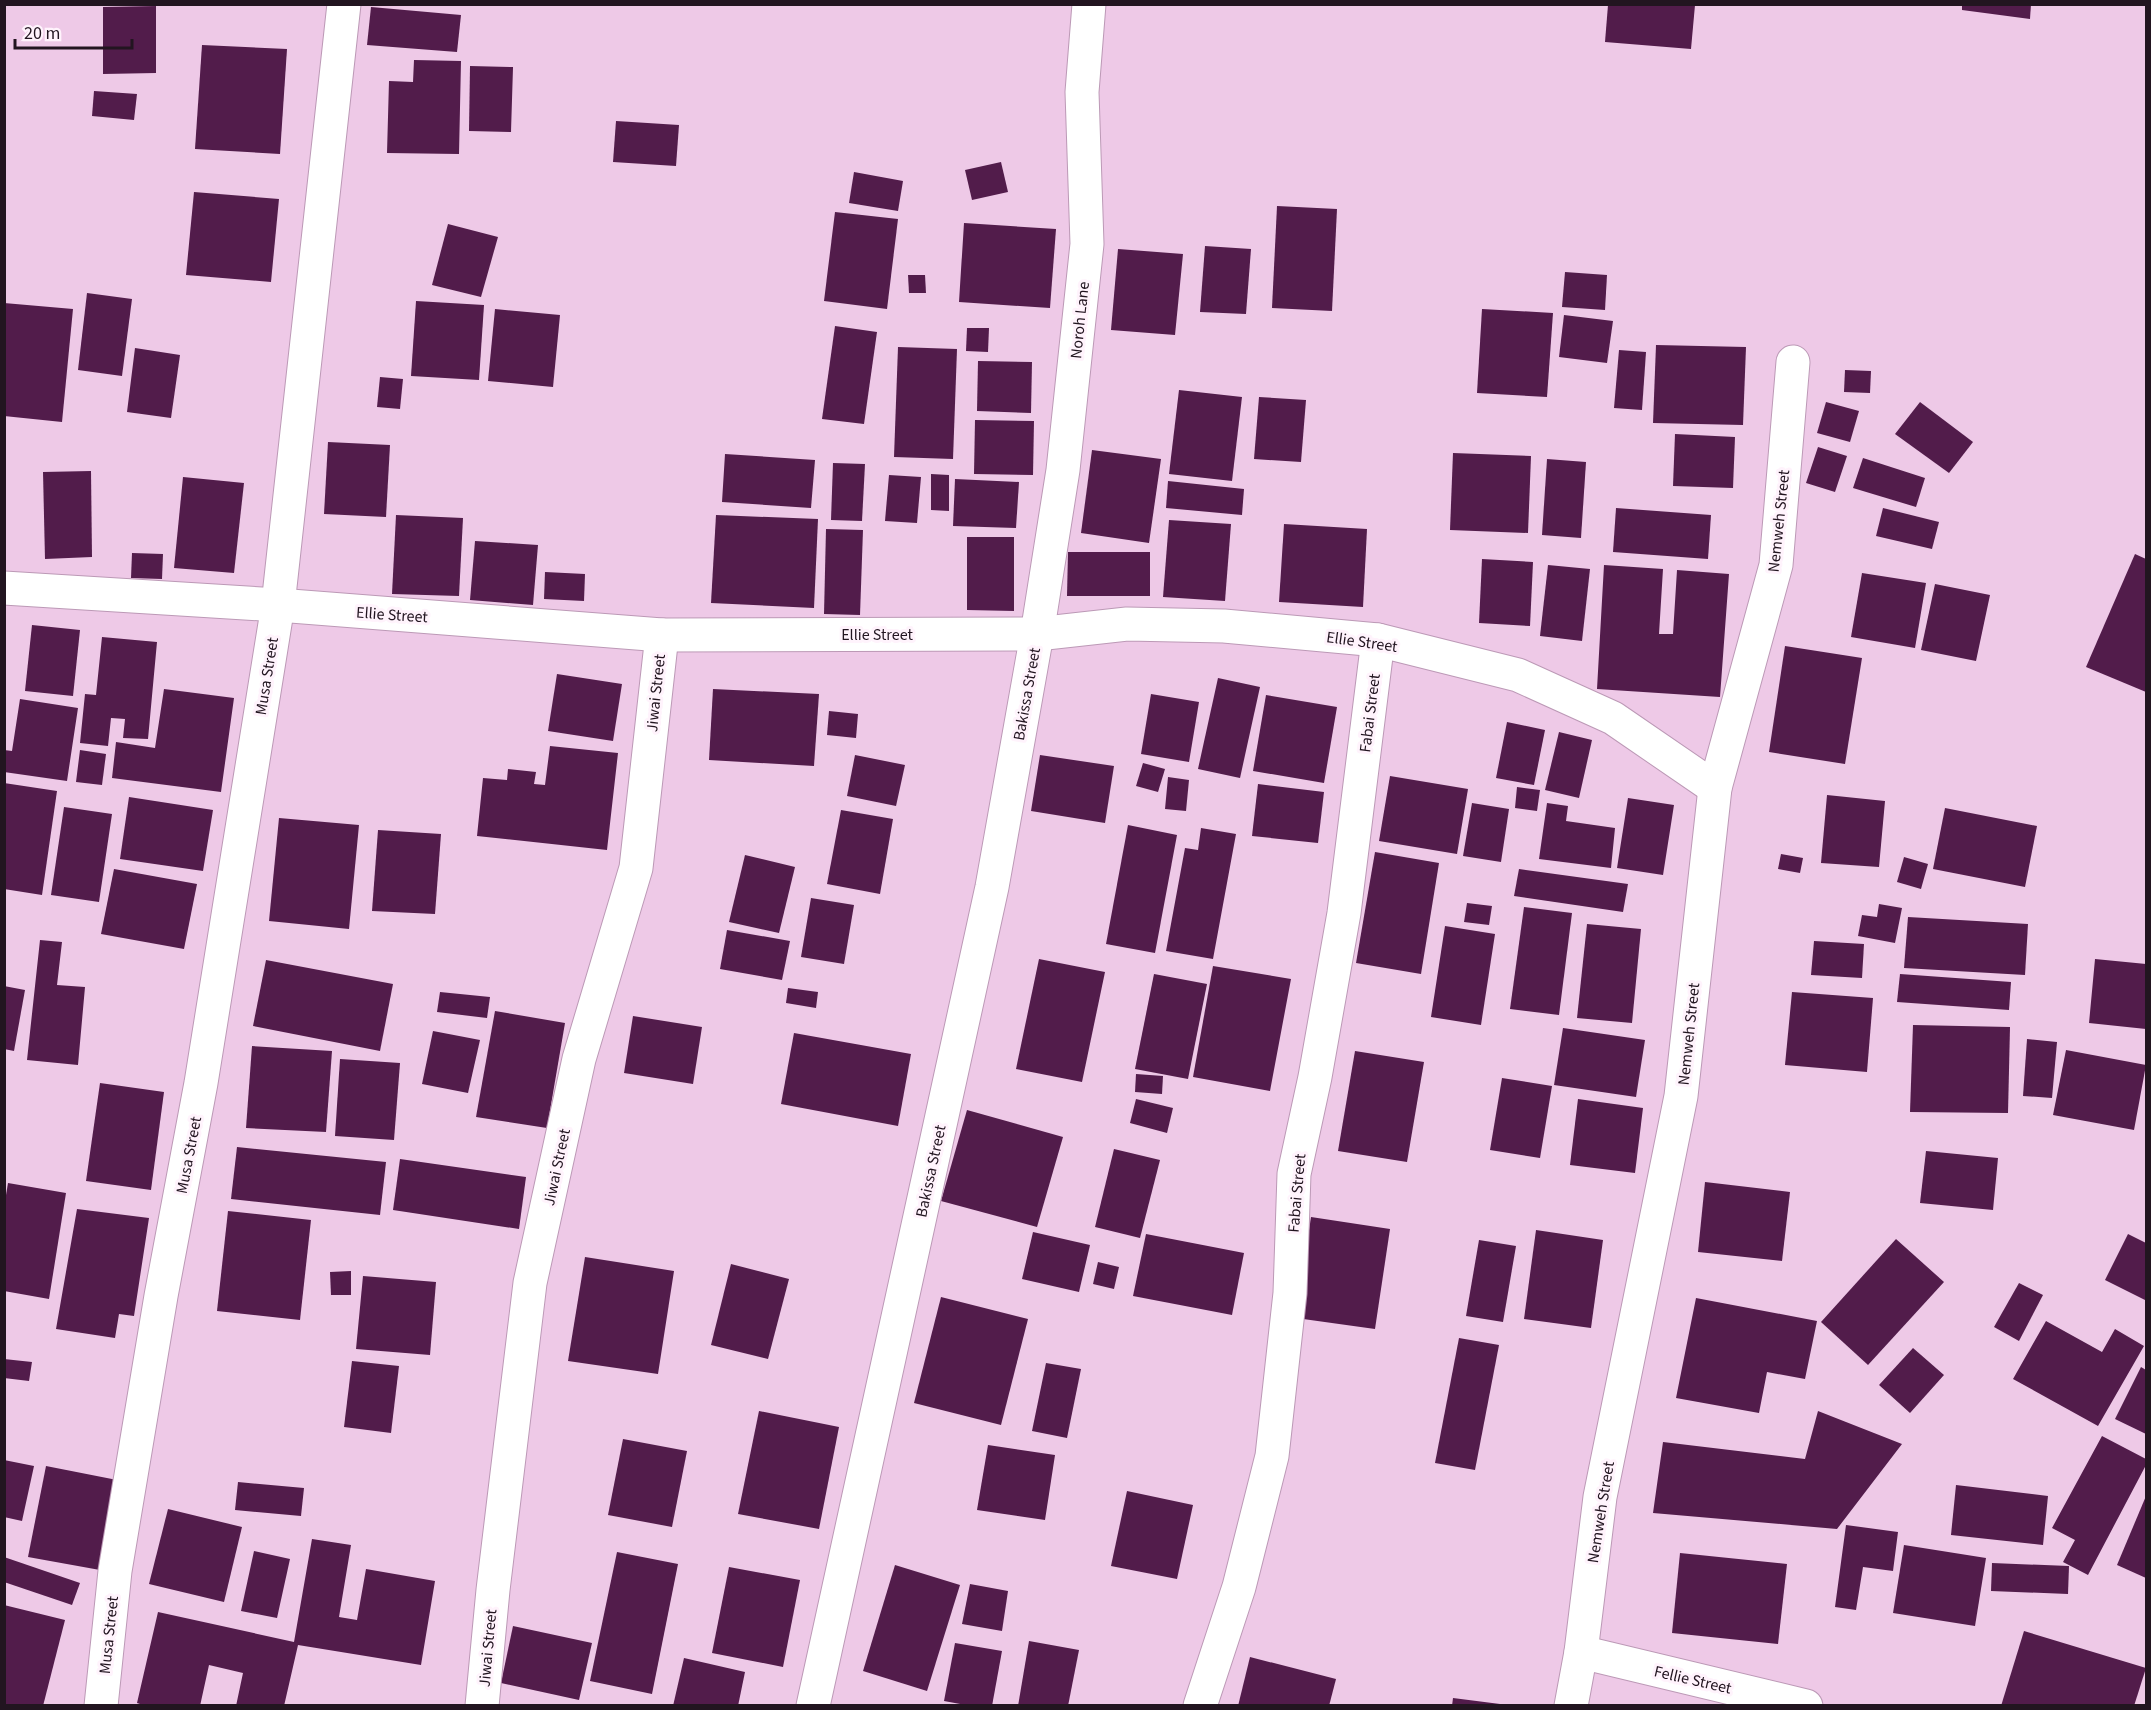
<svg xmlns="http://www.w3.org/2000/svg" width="2151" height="1710" font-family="'Source Sans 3',sans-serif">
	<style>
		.building { fill: #521c4b }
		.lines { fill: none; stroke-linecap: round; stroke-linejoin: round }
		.minor-casing { stroke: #bc99b6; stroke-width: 35 }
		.minor { stroke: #fff; stroke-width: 33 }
		.labels { text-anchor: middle; stroke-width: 6; stroke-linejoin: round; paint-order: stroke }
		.street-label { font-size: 16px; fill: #221520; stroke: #fff3fc }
	</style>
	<rect width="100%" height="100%" fill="#eec9e7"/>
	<g class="building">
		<path d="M1962,4H2031L2030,19L1962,10Z"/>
		<path d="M1608,5H1695L1691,49L1605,42Z"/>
		<path d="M156,6V73L103,74V7Z"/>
		<path d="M371,7L461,15L457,52L367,45Z"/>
		<path d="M202,45L287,49L280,154L195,149Z"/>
		<path d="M414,60L461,61L459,154L387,153L389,81L413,82Z"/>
		<path d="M470,66L513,67L511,132L469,131Z"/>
		<path d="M94,91L137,94L134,120L92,116Z"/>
		<path d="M616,121L679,125L676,166L613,162Z"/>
		<path d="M1001,162L1008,192L972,200L965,170Z"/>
		<path d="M854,172L903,181L898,211L849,203Z"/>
		<path d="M194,192L279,199L271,282L186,275Z"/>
		<path d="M1277,206L1337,209L1332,311L1272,308Z"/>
		<path d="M835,212L898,219L887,309L824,301Z"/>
		<path d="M964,223L1056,229L1050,308L959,302Z"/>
		<path d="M448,224L498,237L481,297L432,285Z"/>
		<path d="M1205,246L1251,249L1246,314L1200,312Z"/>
		<path d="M1118,249L1183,254L1175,335L1111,330Z"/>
		<path d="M1565,272L1607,275L1605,310L1562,307Z"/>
		<path d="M908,275H925L926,293H909Z"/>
		<path d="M87,293L132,299L122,376L78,370Z"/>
		<path d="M416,301L484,305L479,380L411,376Z"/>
		<path d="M4,303L73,309L62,422L4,416Z"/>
		<path d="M495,309L560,315L553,387L488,381Z"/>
		<path d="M1482,309L1553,313L1547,397L1477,393Z"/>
		<path d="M1564,315L1613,321L1607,363L1559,357Z"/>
		<path d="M835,326L877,332L864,424L822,419Z"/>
		<path d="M967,328H989L988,352L966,351Z"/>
		<path d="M1656,345L1746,347L1743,425L1653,423Z"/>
		<path d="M898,347L957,349L953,459L894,457Z"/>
		<path d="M135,348L180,355L171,418L127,412Z"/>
		<path d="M1619,350L1646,352L1642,410L1614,408Z"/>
		<path d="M978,361L1032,362L1031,413L977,411Z"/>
		<path d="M1845,370L1871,371L1870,393L1844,392Z"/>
		<path d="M380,377L403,379L400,409L377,407Z"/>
		<path d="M1179,390L1242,397L1232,481L1169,474Z"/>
		<path d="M1259,397L1306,400L1301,462L1254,459Z"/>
		<path d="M1826,402L1859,411L1850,442L1817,433Z"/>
		<path d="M1920,402L1973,442L1949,473L1895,434Z"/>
		<path d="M975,420L1034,421L1033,475L974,474Z"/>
		<path d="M1675,434L1735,437L1733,488L1673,486Z"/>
		<path d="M328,442L390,445L386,517L324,514Z"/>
		<path d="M1818,447L1847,456L1835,492L1806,483Z"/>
		<path d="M1092,450L1161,459L1149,543L1081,533Z"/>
		<path d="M1453,453L1531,456L1528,533L1450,530Z"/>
		<path d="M725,454L815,460L811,508L722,502Z"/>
		<path d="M1863,458L1925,478L1916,507L1853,488Z"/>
		<path d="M1547,459L1586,462L1581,538L1542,535Z"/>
		<path d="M833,463L865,464L862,521L831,520Z"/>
		<path d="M91,471L92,557L45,559L43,472Z"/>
		<path d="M931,474L949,475V511L931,510Z"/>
		<path d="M889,475L921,477L917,523L885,521Z"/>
		<path d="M183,477L244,483L234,573L174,568Z"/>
		<path d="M955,479L1019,482L1016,528L953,526Z"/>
		<path d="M1168,481L1244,489L1242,515L1166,508Z"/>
		<path d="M1616,508L1711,515L1708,559L1613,552Z"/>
		<path d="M1883,508L1939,522L1932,549L1876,536Z"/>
		<path d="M396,515L463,518L459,596L392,594Z"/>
		<path d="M716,515L818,519L814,608L711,603Z"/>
		<path d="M1169,520L1231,524L1225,601L1163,597Z"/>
		<path d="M1284,524L1367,529L1363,607L1279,602Z"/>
		<path d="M826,529L863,530L860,615L824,614Z"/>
		<path d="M967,537H1014V611L967,610Z"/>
		<path d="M475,541L538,545L533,605L470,600Z"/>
		<path d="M1068,552H1150V596H1067Z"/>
		<path d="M132,553L163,554L162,579L131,578Z"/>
		<path d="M2135,554L2146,559V692L2086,667Z"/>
		<path d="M1482,559L1533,562L1530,626L1479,623Z"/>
		<path d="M1548,565L1590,569L1582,641L1540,636Z"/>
		<path d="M1604,565L1663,569L1659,634H1673L1677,570L1729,574L1720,697L1597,689Z"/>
		<path d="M545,572L585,574L584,601L544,599Z"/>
		<path d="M1862,573L1926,583L1915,648L1851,637Z"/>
		<path d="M1935,584L1990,595L1976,661L1921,650Z"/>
		<path d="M32,625L80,630L73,696L25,691Z"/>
		<path d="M102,637L157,642L148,739L123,738L125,719L111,718L108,746L80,743L85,694L96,695Z"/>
		<path d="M1785,646L1862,658L1845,764L1769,752Z"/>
		<path d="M557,674L622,684L613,741L548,731Z"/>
		<path d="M1218,678L1260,687L1240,778L1198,769Z"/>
		<path d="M164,689L234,698L221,792L112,778L116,742L155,748Z"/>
		<path d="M713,689L819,694L814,766L709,760Z"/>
		<path d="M1151,694L1199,702L1189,762L1141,754Z"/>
		<path d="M1266,695L1337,707L1324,783L1253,771Z"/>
		<path d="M20,699L78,708L67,781L4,772V750L12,751Z"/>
		<path d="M829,711L858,714L856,738L827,735Z"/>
		<path d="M1507,722L1545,730L1534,785L1496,778Z"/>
		<path d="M1559,732L1592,740L1579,798L1545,790Z"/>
		<path d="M550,746L618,753L607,850L477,836L483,778L507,780L508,769L536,772L534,784L545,785Z"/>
		<path d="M80,750L106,754L102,785L76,782Z"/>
		<path d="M855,755L905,765L896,806L847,796Z"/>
		<path d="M1040,755L1114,766L1105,823L1031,811Z"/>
		<path d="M1143,763L1165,769L1158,792L1136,786Z"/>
		<path d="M1390,776L1468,789L1457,854L1379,841Z"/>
		<path d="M1168,777L1189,780L1186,811L1165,809Z"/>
		<path d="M4,783L57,791L42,895L4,889Z"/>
		<path d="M1258,784L1324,792L1318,843L1252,836Z"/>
		<path d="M1517,787L1540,790L1537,811L1515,808Z"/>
		<path d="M1827,795L1885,801L1879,867L1821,863Z"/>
		<path d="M129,797L213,810L203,871L120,859Z"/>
		<path d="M1628,798L1674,805L1663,875L1617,868Z"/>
		<path d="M1472,803L1509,809L1501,862L1463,856Z"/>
		<path d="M1547,803L1568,806L1566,821L1615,828L1611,868L1539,859Z"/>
		<path d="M64,807L112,814L99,902L51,895Z"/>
		<path d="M1945,808L2037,826L2025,887L1933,869Z"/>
		<path d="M841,810L893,819L880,894L827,884Z"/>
		<path d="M279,818L359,825L349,929L269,921Z"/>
		<path d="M1128,825L1177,835L1155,953L1106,944Z"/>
		<path d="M1201,828L1236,834L1213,959L1166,951L1185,848L1198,850Z"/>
		<path d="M378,830L441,834L435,914L372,911Z"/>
		<path d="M1375,852L1439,863L1421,974L1356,963Z"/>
		<path d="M1781,854L1803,858L1800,873L1778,869Z"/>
		<path d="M745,855L795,867L779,933L729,922Z"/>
		<path d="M1904,857L1928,864L1921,889L1897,882Z"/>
		<path d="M114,869L197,884L184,949L101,934Z"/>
		<path d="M1519,869L1628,884L1623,912L1514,896Z"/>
		<path d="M811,898L854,905L844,964L801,957Z"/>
		<path d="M1467,903L1492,906L1489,925L1464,922Z"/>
		<path d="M1879,904L1902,908L1895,943L1858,936L1862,915L1877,917Z"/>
		<path d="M1524,907L1572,913L1559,1015L1510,1009Z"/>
		<path d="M1908,917L2028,924L2025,975L1904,968Z"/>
		<path d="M1587,924L1641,929L1632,1023L1577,1018Z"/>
		<path d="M1445,926L1495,934L1481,1025L1431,1017Z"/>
		<path d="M727,930L790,941L782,980L720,969Z"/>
		<path d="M40,940L62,942L57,985L85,987L78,1065L27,1060Z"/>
		<path d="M1814,941L1864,944L1862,978L1811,975Z"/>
		<path d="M1039,959L1105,972L1082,1082L1016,1069Z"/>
		<path d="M2095,959L2146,964V1029L2089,1023Z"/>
		<path d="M266,960L393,984L380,1051L253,1026Z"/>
		<path d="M1213,966L1291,979L1270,1091L1193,1077Z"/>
		<path d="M1154,974L1207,984L1188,1079L1135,1069Z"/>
		<path d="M1900,974L2011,982L2009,1010L1897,1002Z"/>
		<path d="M4,986L25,990L14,1051L4,1049Z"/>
		<path d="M788,988L818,992L816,1008L786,1003Z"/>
		<path d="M440,992L490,997L487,1018L437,1012Z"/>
		<path d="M1792,992L1873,998L1867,1072L1785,1065Z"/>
		<path d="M495,1011L565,1023L547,1128L476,1117Z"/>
		<path d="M633,1016L702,1027L693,1084L624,1073Z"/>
		<path d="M1913,1025L2010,1027L2008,1113L1910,1112Z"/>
		<path d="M1563,1028L1645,1040L1636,1097L1554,1085Z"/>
		<path d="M433,1031L480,1040L468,1093L422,1084Z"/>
		<path d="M794,1033L911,1054L898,1126L781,1104Z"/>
		<path d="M2027,1039L2057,1042L2052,1098L2023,1096Z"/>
		<path d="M252,1046L332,1051L326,1132L246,1128Z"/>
		<path d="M2066,1050L2146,1065L2134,1130L2053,1115Z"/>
		<path d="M1355,1051L1424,1062L1407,1162L1338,1151Z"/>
		<path d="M340,1059L400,1063L394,1140L335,1136Z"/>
		<path d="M1136,1074L1163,1076L1162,1094L1135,1092Z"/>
		<path d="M1502,1078L1552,1086L1540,1158L1490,1150Z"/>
		<path d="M100,1083L164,1092L151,1190L86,1181Z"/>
		<path d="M1136,1099L1173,1108L1167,1133L1130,1123Z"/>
		<path d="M1578,1099L1643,1108L1635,1173L1570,1165Z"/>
		<path d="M967,1110L1063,1137L1037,1227L941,1201Z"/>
		<path d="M237,1147L386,1162L380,1215L231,1199Z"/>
		<path d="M1114,1149L1160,1160L1140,1238L1095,1227Z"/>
		<path d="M1926,1151L1998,1158L1993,1210L1920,1203Z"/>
		<path d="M400,1159L526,1177L519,1229L393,1210Z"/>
		<path d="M1705,1182L1790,1192L1782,1261L1698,1252Z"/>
		<path d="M8,1183L66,1193L49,1299L4,1291V1207Z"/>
		<path d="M77,1209L149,1218L134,1316L119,1314L115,1338L56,1329Z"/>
		<path d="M228,1211L311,1220L300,1320L217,1311Z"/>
		<path d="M1311,1217L1390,1229L1375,1329L1296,1318Z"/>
		<path d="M1536,1230L1603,1240L1591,1328L1524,1319Z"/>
		<path d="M1033,1232L1090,1245L1079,1292L1022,1279Z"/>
		<path d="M1146,1234L1244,1253L1232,1315L1133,1296Z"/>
		<path d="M2128,1234L2146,1243L2145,1300L2105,1280Z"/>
		<path d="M1896,1239L1944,1282L1868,1365L1821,1322Z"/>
		<path d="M1479,1240L1516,1246L1503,1322L1466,1316Z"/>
		<path d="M585,1257L674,1271L658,1374L568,1361Z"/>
		<path d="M1098,1262L1119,1267L1114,1289L1093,1284Z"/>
		<path d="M731,1264L789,1279L768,1359L711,1345Z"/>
		<path d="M351,1271V1295H331L330,1272Z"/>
		<path d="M363,1276L436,1282L430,1355L356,1349Z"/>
		<path d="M2019,1283L2043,1295L2019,1341L1994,1327Z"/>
		<path d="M941,1297L1028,1319L1001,1425L914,1403Z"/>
		<path d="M1696,1298L1817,1321L1805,1379L1767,1372L1759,1413L1676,1398Z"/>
		<path d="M2046,1321L2102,1352L2115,1329L2144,1346L2098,1426L2013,1379Z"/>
		<path d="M1459,1338L1499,1345L1475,1470L1435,1463Z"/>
		<path d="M1913,1348L1944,1375L1910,1413L1879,1385Z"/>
		<path d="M4,1359L32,1362L29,1381L4,1378Z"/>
		<path d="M352,1361L399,1366L391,1433L344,1427Z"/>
		<path d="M1046,1363L1081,1369L1067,1438L1032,1431Z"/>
		<path d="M2141,1367L2146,1370V1434L2115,1419Z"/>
		<path d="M759,1411L839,1427L819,1529L738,1514Z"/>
		<path d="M1818,1411L1902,1444L1837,1529L1653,1513L1663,1442L1805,1459Z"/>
		<path d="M2102,1436L2146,1459V1465L2088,1575L2063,1562L2075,1540L2052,1528Z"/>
		<path d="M623,1439L687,1451L672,1527L608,1515Z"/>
		<path d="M988,1445L1055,1455L1045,1520L977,1510Z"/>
		<path d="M4,1460L34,1466L22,1521L4,1517Z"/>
		<path d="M46,1466L117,1480L100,1570L28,1557Z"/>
		<path d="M238,1482L304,1488L301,1516L235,1510Z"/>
		<path d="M1956,1485L2048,1496L2043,1545L1951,1535Z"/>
		<path d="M1127,1491L1193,1505L1177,1579L1111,1566Z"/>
		<path d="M2146,1496V1578L2117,1565Z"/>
		<path d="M168,1509L242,1527L224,1602L149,1584Z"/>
		<path d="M1846,1525L1898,1532L1893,1571L1863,1567L1856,1610L1835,1607Z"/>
		<path d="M312,1539L351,1545L339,1617L357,1620L366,1569L435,1581L421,1665L298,1645L284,1706H236L243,1673L209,1665L200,1706H146L137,1703L158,1612L294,1642Z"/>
		<path d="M1904,1545L1986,1558L1975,1626L1893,1613Z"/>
		<path d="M254,1551L290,1559L277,1618L241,1611Z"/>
		<path d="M617,1552L678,1564L652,1694L590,1681Z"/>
		<path d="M1680,1553L1787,1564L1778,1644L1672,1633Z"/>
		<path d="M4,1557L80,1583L72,1605L4,1582Z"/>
		<path d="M1992,1563L2069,1566L2068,1594L1991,1591Z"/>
		<path d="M895,1565L960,1585L927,1691L863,1671Z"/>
		<path d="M729,1567L800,1580L783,1667L712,1653Z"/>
		<path d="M970,1584L1008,1591L1002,1631L962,1624Z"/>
		<path d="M4,1605L65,1620L43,1706H4Z"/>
		<path d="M513,1626L592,1643L579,1700L501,1683Z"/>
		<path d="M2024,1631L2146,1668L2134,1706H2001Z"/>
		<path d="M1029,1641L1079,1650L1068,1706H1018Z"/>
		<path d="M955,1643L1002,1651L992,1706H971L944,1701Z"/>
		<path d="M1250,1657L1336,1679L1329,1706H1238Z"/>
		<path d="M684,1658L745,1672L738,1706H673Z"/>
		<path d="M1453,1698L1500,1704V1706H1452Z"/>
	</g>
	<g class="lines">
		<g class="minor-casing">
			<g id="minor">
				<path d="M4,588L278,605L662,635L1037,634L1127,624L1224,626L1378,640L1518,675L1613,718L1715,788"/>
				<path d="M1581,1652L1806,1706"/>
				<path d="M101,1706L115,1571L161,1296L201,1083L278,605L344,4"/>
				<path d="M482,1706L493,1590L530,1283L579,1059L636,868L662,635"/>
				<path d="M813,1706L992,887L1037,634L1063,470L1087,244L1082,92L1089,4"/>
				<path d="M1200,1706L1239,1587L1272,1456L1290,1293L1294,1174L1315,1077L1344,913L1378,640"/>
				<path d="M1571,1706L1581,1652L1600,1497L1681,1096L1715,788L1776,565L1793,362"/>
			</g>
		</g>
		<use href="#minor" class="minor"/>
	</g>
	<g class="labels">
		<g class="street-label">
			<text transform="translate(1079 320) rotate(-84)" y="6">Noroh Lane</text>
			<text transform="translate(1778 521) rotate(-84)" y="6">Nemweh Street</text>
			<text transform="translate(392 614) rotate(4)" y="6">Ellie Street</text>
			<text x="877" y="640">Ellie Street</text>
			<text transform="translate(1362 641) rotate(8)" y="6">Ellie Street</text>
			<text transform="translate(266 676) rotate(-81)" y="6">Musa Street</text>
			<text transform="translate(655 693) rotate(-84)" y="6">Jiwai Street</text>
			<text transform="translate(1026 694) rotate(-80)" y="6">Bakissa Street</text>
			<text transform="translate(1369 713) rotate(-83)" y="6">Fabai Street</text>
			<text transform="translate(1688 1034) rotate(-84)" y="6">Nemweh Street</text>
			<text transform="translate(188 1155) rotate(-79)" y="6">Musa Street</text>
			<text transform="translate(556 1167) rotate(-78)" y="6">Jiwai Street</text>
			<text transform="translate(930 1171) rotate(-78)" y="6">Bakissa Street</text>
			<text transform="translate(1296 1193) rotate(-85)" y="6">Fabai Street</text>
			<text transform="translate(1600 1512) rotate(-81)" y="6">Nemweh Street</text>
			<text transform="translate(108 1635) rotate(-84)" y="6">Musa Street</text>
			<text transform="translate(487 1648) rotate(-85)" y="6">Jiwai Street</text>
			<text transform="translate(1693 1679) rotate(13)" y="6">Fellie Street</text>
		</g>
	</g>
	<rect width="2151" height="1710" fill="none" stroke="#221520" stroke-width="12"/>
	<path d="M15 39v9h117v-9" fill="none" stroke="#221520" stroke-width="3"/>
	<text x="24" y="39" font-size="18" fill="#221520" stroke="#fff3fc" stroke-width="4.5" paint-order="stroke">20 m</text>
</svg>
